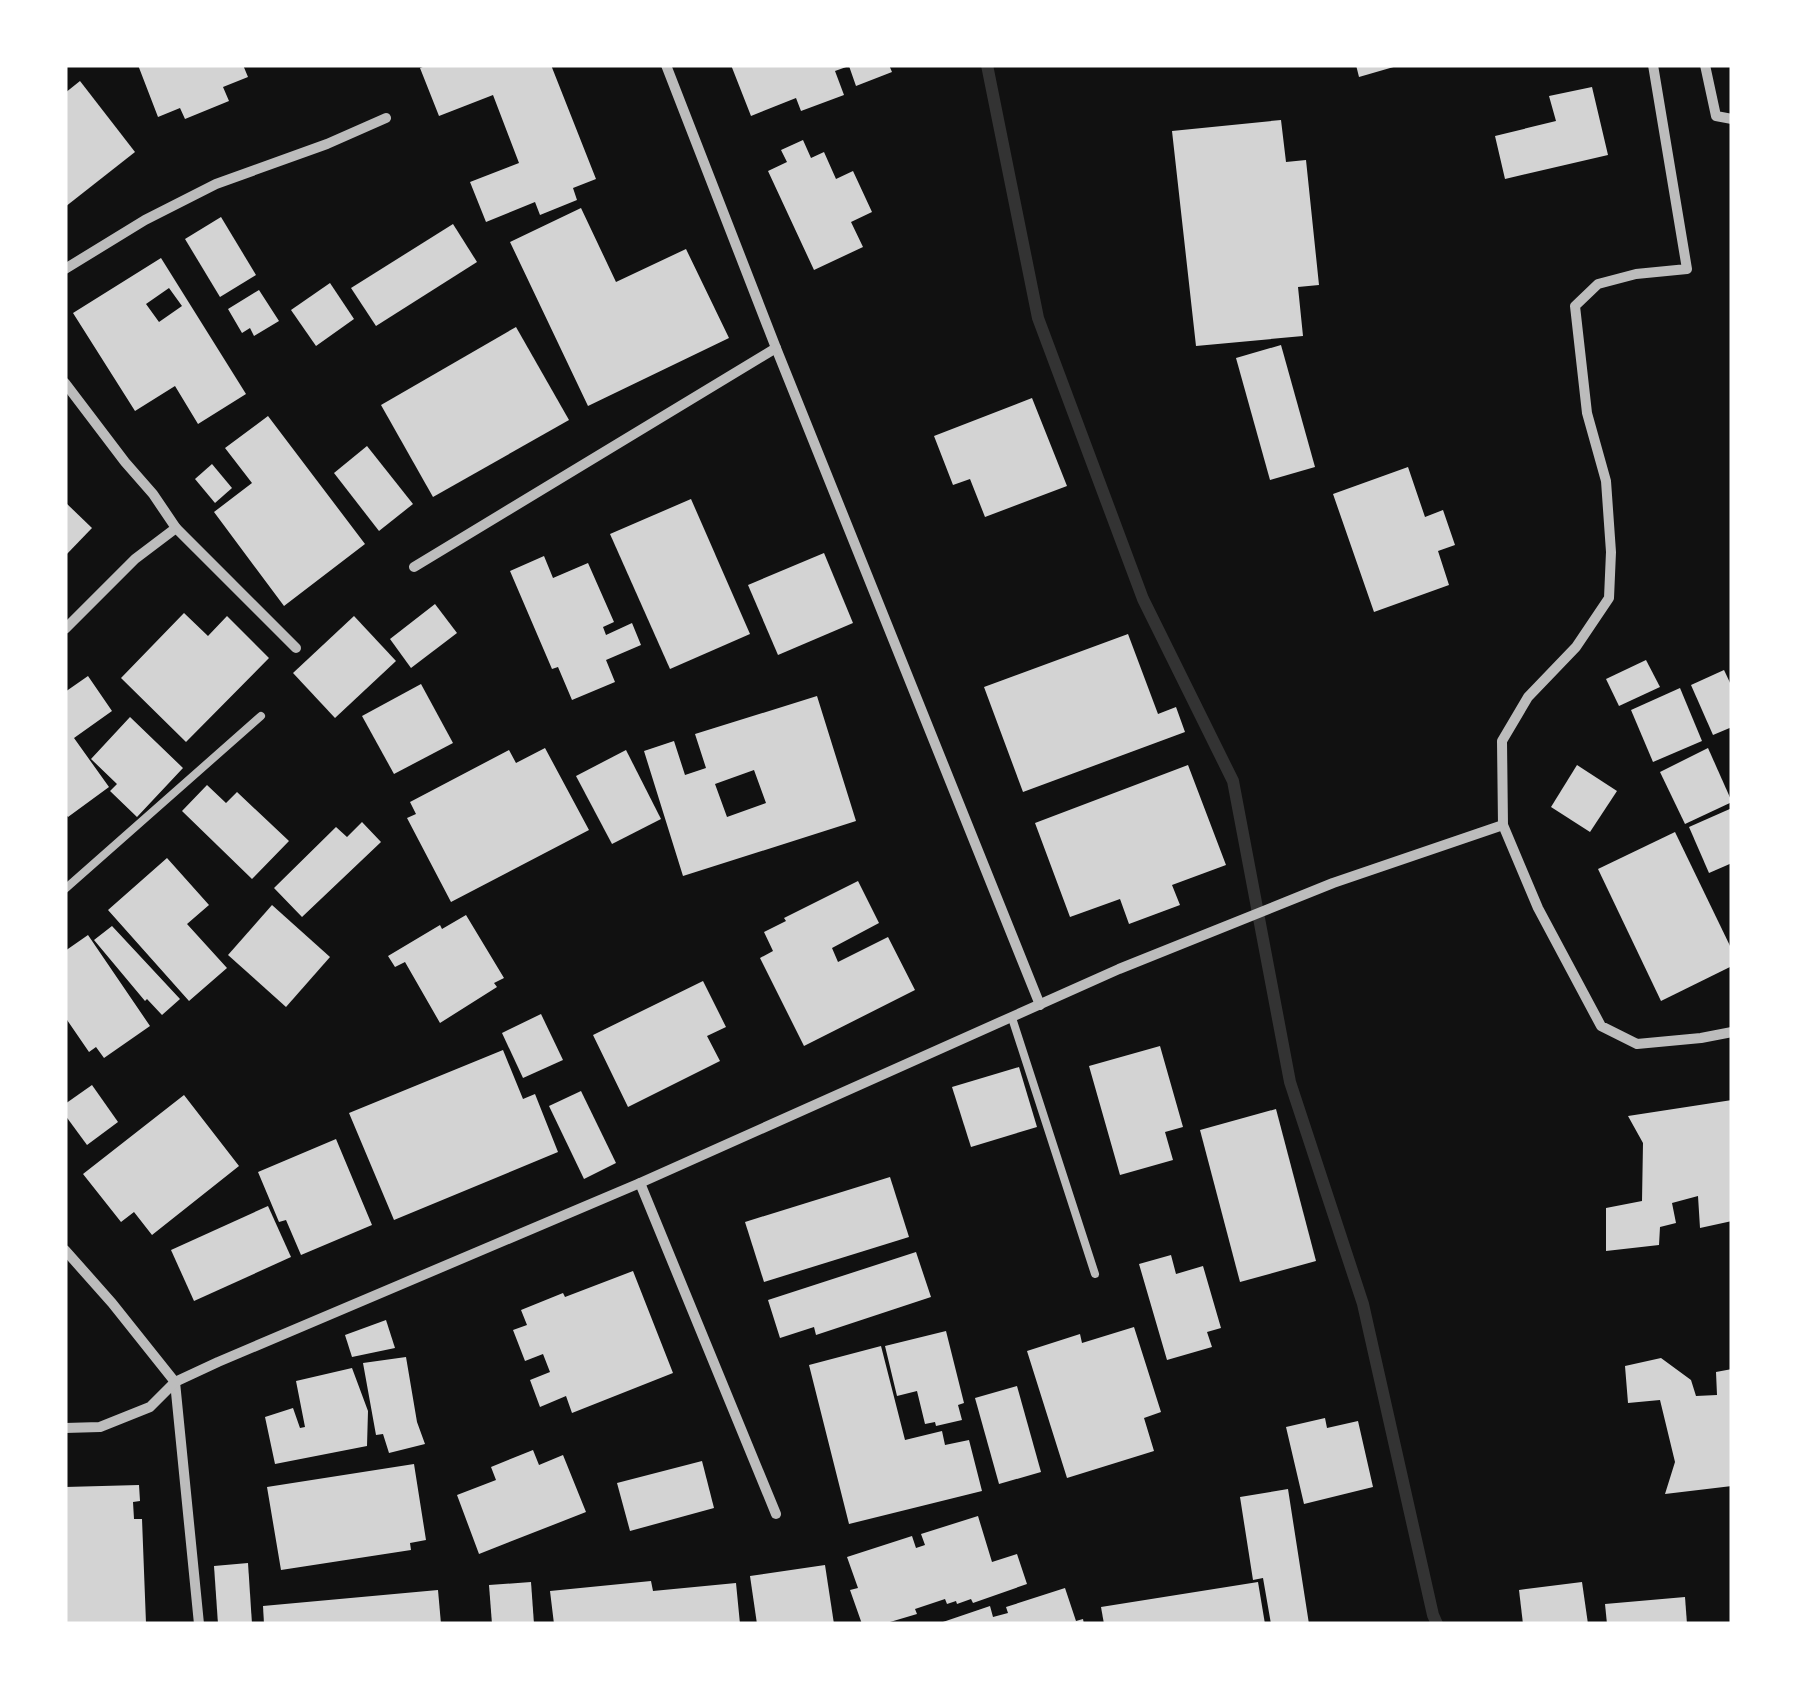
<svg xmlns="http://www.w3.org/2000/svg" width="1797" height="1689" font-family="Signika,sans-serif">
	<style>
		.lines { fill: none; stroke-linecap: round; stroke-linejoin: round }
		.stream { stroke: #333; stroke-width: 12 }
		.building { fill: #d3d3d3; fill-rule: evenodd }
		.service { stroke: #bcbcbc; stroke-width: 8 }
		.minor { stroke: #bcbcbc; stroke-width: 10 }
	</style>
	<rect width="100%" height="100%" fill="#111"/>
	<g class="lines">
		<path class="stream" d="M987,65L1038,318L1143,599L1233,781L1290,1082L1363,1304L1433,1615L1437,1624"/>
	</g>
	<g class="building">
		<path d="M138,65H243L248,77L223,87L229,101L185,119L180,108L158,117Z"/>
		<path d="M428,65H551L596,179L573,188L577,200L540,215L535,202L486,222L470,182L519,163L493,95L439,116L420,68Z"/>
		<path d="M731,65H889L892,72L856,86L849,66L835,71L844,95L801,111L796,98L751,116Z"/>
		<path d="M1356,65H1397V66L1359,77Z"/>
		<path d="M80,81L135,152L65,207V93Z"/>
		<path d="M1592,87L1608,155L1505,179L1495,136L1556,121L1549,96Z"/>
		<path d="M1281,120L1286,162L1306,160L1319,285L1298,287L1303,336L1196,346L1172,131Z"/>
		<path d="M803,140L811,158L824,152L836,179L853,171L872,212L851,222L863,247L814,270L768,171L787,162L781,150Z"/>
		<path d="M581,208L616,282L686,249L729,338L588,406L510,242Z"/>
		<path d="M221,217L256,275L220,297L185,239Z"/>
		<path d="M453,224L477,262L376,326L351,288Z"/>
		<path d="M161,258L246,394L198,424L175,386L135,411L73,313ZM169,288L182,306L159,322L146,304Z"/>
		<path d="M330,283L354,319L316,346L291,310Z"/>
		<path d="M259,290L279,321L254,336L250,328L242,333L228,309Z"/>
		<path d="M516,327L569,420L433,497L381,405Z"/>
		<path d="M1281,345L1315,467L1270,480L1236,358Z"/>
		<path d="M1032,398L1067,486L985,517L970,479L953,485L934,436Z"/>
		<path d="M268,416L365,544L284,606L214,512L252,483L225,448Z"/>
		<path d="M367,446L413,504L379,531L334,473Z"/>
		<path d="M212,464L232,488L215,503L195,479Z"/>
		<path d="M1408,467L1425,517L1443,510L1455,545L1438,551L1449,585L1374,612L1333,494Z"/>
		<path d="M691,499L750,634L670,669L610,534Z"/>
		<path d="M65,502L92,528L65,556Z"/>
		<path d="M824,553L853,623L778,655L748,585Z"/>
		<path d="M544,556L553,578L588,563L614,622L603,627L606,635L632,623L641,645L606,660L615,682L572,700L558,667L552,669L510,571Z"/>
		<path d="M435,604L457,633L411,668L390,639Z"/>
		<path d="M184,613L208,636L227,616L269,658L186,742L121,678Z"/>
		<path d="M354,616L396,661L335,718L293,673Z"/>
		<path d="M1128,634L1158,714L1176,707L1185,732L1023,792L984,687Z"/>
		<path d="M1646,660L1660,687L1619,706L1606,679Z"/>
		<path d="M1724,670L1732,687V727L1713,735L1691,685Z"/>
		<path d="M88,676L112,711L74,738L109,787L68,817L65,813V692Z"/>
		<path d="M421,684L453,743L394,774L362,716Z"/>
		<path d="M1680,688L1702,741L1653,762L1631,710Z"/>
		<path d="M817,696L856,821L683,876L644,751L674,741L685,775L706,768L695,734ZM754,770L766,803L727,817L715,784Z"/>
		<path d="M130,717L183,768L137,817L110,791L117,784L91,759Z"/>
		<path d="M545,748L589,830L451,902L407,818L416,814L410,802L509,750L516,763Z"/>
		<path d="M1708,748L1732,802L1685,824L1660,772Z"/>
		<path d="M626,750L661,819L612,844L576,776Z"/>
		<path d="M1188,765L1226,865L1172,885L1180,905L1129,924L1120,899L1070,917L1035,823Z"/>
		<path d="M1577,765L1617,791L1590,832L1551,807Z"/>
		<path d="M207,785L226,803L237,792L289,841L252,879L182,811Z"/>
		<path d="M1732,808V863L1709,873L1689,827Z"/>
		<path d="M362,822L381,842L302,917L274,888L336,827L347,837Z"/>
		<path d="M1675,832L1732,950V966L1661,1001L1598,869Z"/>
		<path d="M167,858L209,905L187,924L227,968L189,1001L108,910Z"/>
		<path d="M858,881L879,923L832,948L838,962L888,937L915,990L804,1046L760,958L773,951L764,932L786,921L784,918Z"/>
		<path d="M272,905L330,957L286,1007L228,955Z"/>
		<path d="M466,915L504,978L494,983L497,987L440,1023L405,962L395,967L388,956L440,925L442,929Z"/>
		<path d="M112,926L180,999L162,1015L147,999L145,1001L94,940Z"/>
		<path d="M88,935L150,1026L104,1058L96,1047L89,1052L65,1017V951Z"/>
		<path d="M703,981L726,1027L707,1036L720,1061L628,1107L593,1035Z"/>
		<path d="M541,1014L563,1060L523,1078L502,1033Z"/>
		<path d="M1160,1046L1183,1127L1165,1132L1173,1160L1120,1175L1089,1066Z"/>
		<path d="M503,1050L523,1099L535,1094L558,1152L394,1220L349,1113Z"/>
		<path d="M1019,1067L1037,1127L971,1147L952,1087Z"/>
		<path d="M92,1085L118,1122L87,1145L65,1115V1104Z"/>
		<path d="M581,1091L616,1163L584,1179L549,1106Z"/>
		<path d="M184,1095L239,1166L152,1235L134,1212L121,1222L83,1174Z"/>
		<path d="M1732,1100V1221L1700,1228L1698,1196L1672,1203L1676,1223L1660,1227L1659,1245L1606,1251V1208L1642,1201L1643,1143L1628,1116Z"/>
		<path d="M1276,1109L1316,1261L1240,1282L1200,1130Z"/>
		<path d="M336,1139L372,1225L301,1255L286,1220L279,1222L258,1172Z"/>
		<path d="M890,1177L909,1237L764,1282L745,1222Z"/>
		<path d="M268,1206L291,1257L194,1301L171,1250Z"/>
		<path d="M916,1252L931,1297L816,1335L814,1327L780,1338L768,1300Z"/>
		<path d="M1171,1255L1176,1274L1203,1266L1221,1328L1207,1332L1212,1347L1167,1360L1139,1264Z"/>
		<path d="M633,1271L673,1373L572,1413L566,1396L540,1407L530,1380L550,1372L543,1354L525,1361L513,1330L527,1325L521,1310L563,1293L565,1297Z"/>
		<path d="M386,1320L395,1348L352,1357L345,1335Z"/>
		<path d="M1134,1327L1161,1412L1144,1418L1154,1451L1067,1478L1027,1351L1080,1334L1082,1343Z"/>
		<path d="M946,1331L964,1403L958,1405L962,1420L936,1426L935,1422L925,1424L917,1391L897,1396L885,1346Z"/>
		<path d="M881,1346L905,1440L942,1431L945,1445L969,1440L982,1491L849,1524L809,1365Z"/>
		<path d="M406,1357L417,1422L425,1444L389,1453L383,1434L376,1435L363,1363Z"/>
		<path d="M1661,1358L1691,1380L1696,1396L1717,1395L1716,1372L1732,1369V1486L1665,1494L1675,1462L1660,1400L1628,1403L1625,1366Z"/>
		<path d="M352,1368L368,1411L367,1446L275,1464L265,1417L293,1408L300,1428L305,1427L296,1381Z"/>
		<path d="M1017,1386L1041,1472L999,1484L975,1398Z"/>
		<path d="M1325,1418L1327,1428L1358,1421L1373,1487L1304,1504L1286,1427Z"/>
		<path d="M533,1450L539,1465L563,1455L586,1512L479,1554L457,1495L496,1480L491,1467Z"/>
		<path d="M702,1461L714,1508L630,1531L617,1483Z"/>
		<path d="M414,1464L426,1540L410,1543L411,1550L281,1570L267,1487Z"/>
		<path d="M139,1485L140,1501L133,1502L134,1519H142L146,1623L65,1624V1487Z"/>
		<path d="M1288,1489L1309,1624H1271L1263,1578L1253,1580L1240,1497Z"/>
		<path d="M978,1516L992,1562L1017,1554L1027,1584L973,1603L971,1599L957,1604L956,1601L947,1604L945,1599L915,1609L917,1614L890,1622L891,1624H862L850,1590L858,1588L847,1557L912,1536L916,1548L925,1545L921,1534Z"/>
		<path d="M248,1563L252,1624H218L214,1566Z"/>
		<path d="M825,1565L834,1624H757L750,1576Z"/>
		<path d="M651,1581L653,1591L736,1583L740,1624H554L550,1591Z"/>
		<path d="M531,1582L534,1624H492L489,1585Z"/>
		<path d="M1258,1582L1265,1624H1104L1101,1607Z"/>
		<path d="M1582,1582L1588,1624H1523L1519,1590Z"/>
		<path d="M1065,1588L1076,1621L1083,1619L1084,1624H937L990,1606L993,1617L1008,1613L1006,1607Z"/>
		<path d="M438,1590L441,1624H264L263,1606Z"/>
		<path d="M1685,1597L1687,1624H1607L1605,1604Z"/>
	</g>
	<g class="lines">
		<g class="service">
			<path d="M65,889L261,716"/>
			<path d="M1012,1018L1095,1274"/>
		</g>
		<g class="minor">
			<path d="M666,65L776,348L1040,1005"/>
			<path d="M1653,65L1687,269L1636,274L1598,284L1575,306L1587,413L1606,481L1611,552L1609,598L1576,647L1528,697L1502,741L1503,825L1538,908L1601,1026L1637,1044L1701,1038L1732,1032"/>
			<path d="M1705,65L1716,116L1732,119"/>
			<path d="M65,269L145,220L216,184L327,144L386,118"/>
			<path d="M65,383L125,462L153,494L176,528L135,559L65,629"/>
			<path d="M176,528L296,648"/>
			<path d="M414,567L776,348"/>
			<path d="M640,1183L776,1514"/>
			<path d="M65,1250L112,1303L175,1382L199,1624"/>
			<path d="M65,1428L100,1427L150,1407L175,1382L218,1362L640,1183L1119,969L1333,883L1503,825"/>
		</g>
	</g>
	<rect width="1797" height="1689" fill="none" stroke="#ffffff" stroke-width="135"/>
</svg>
